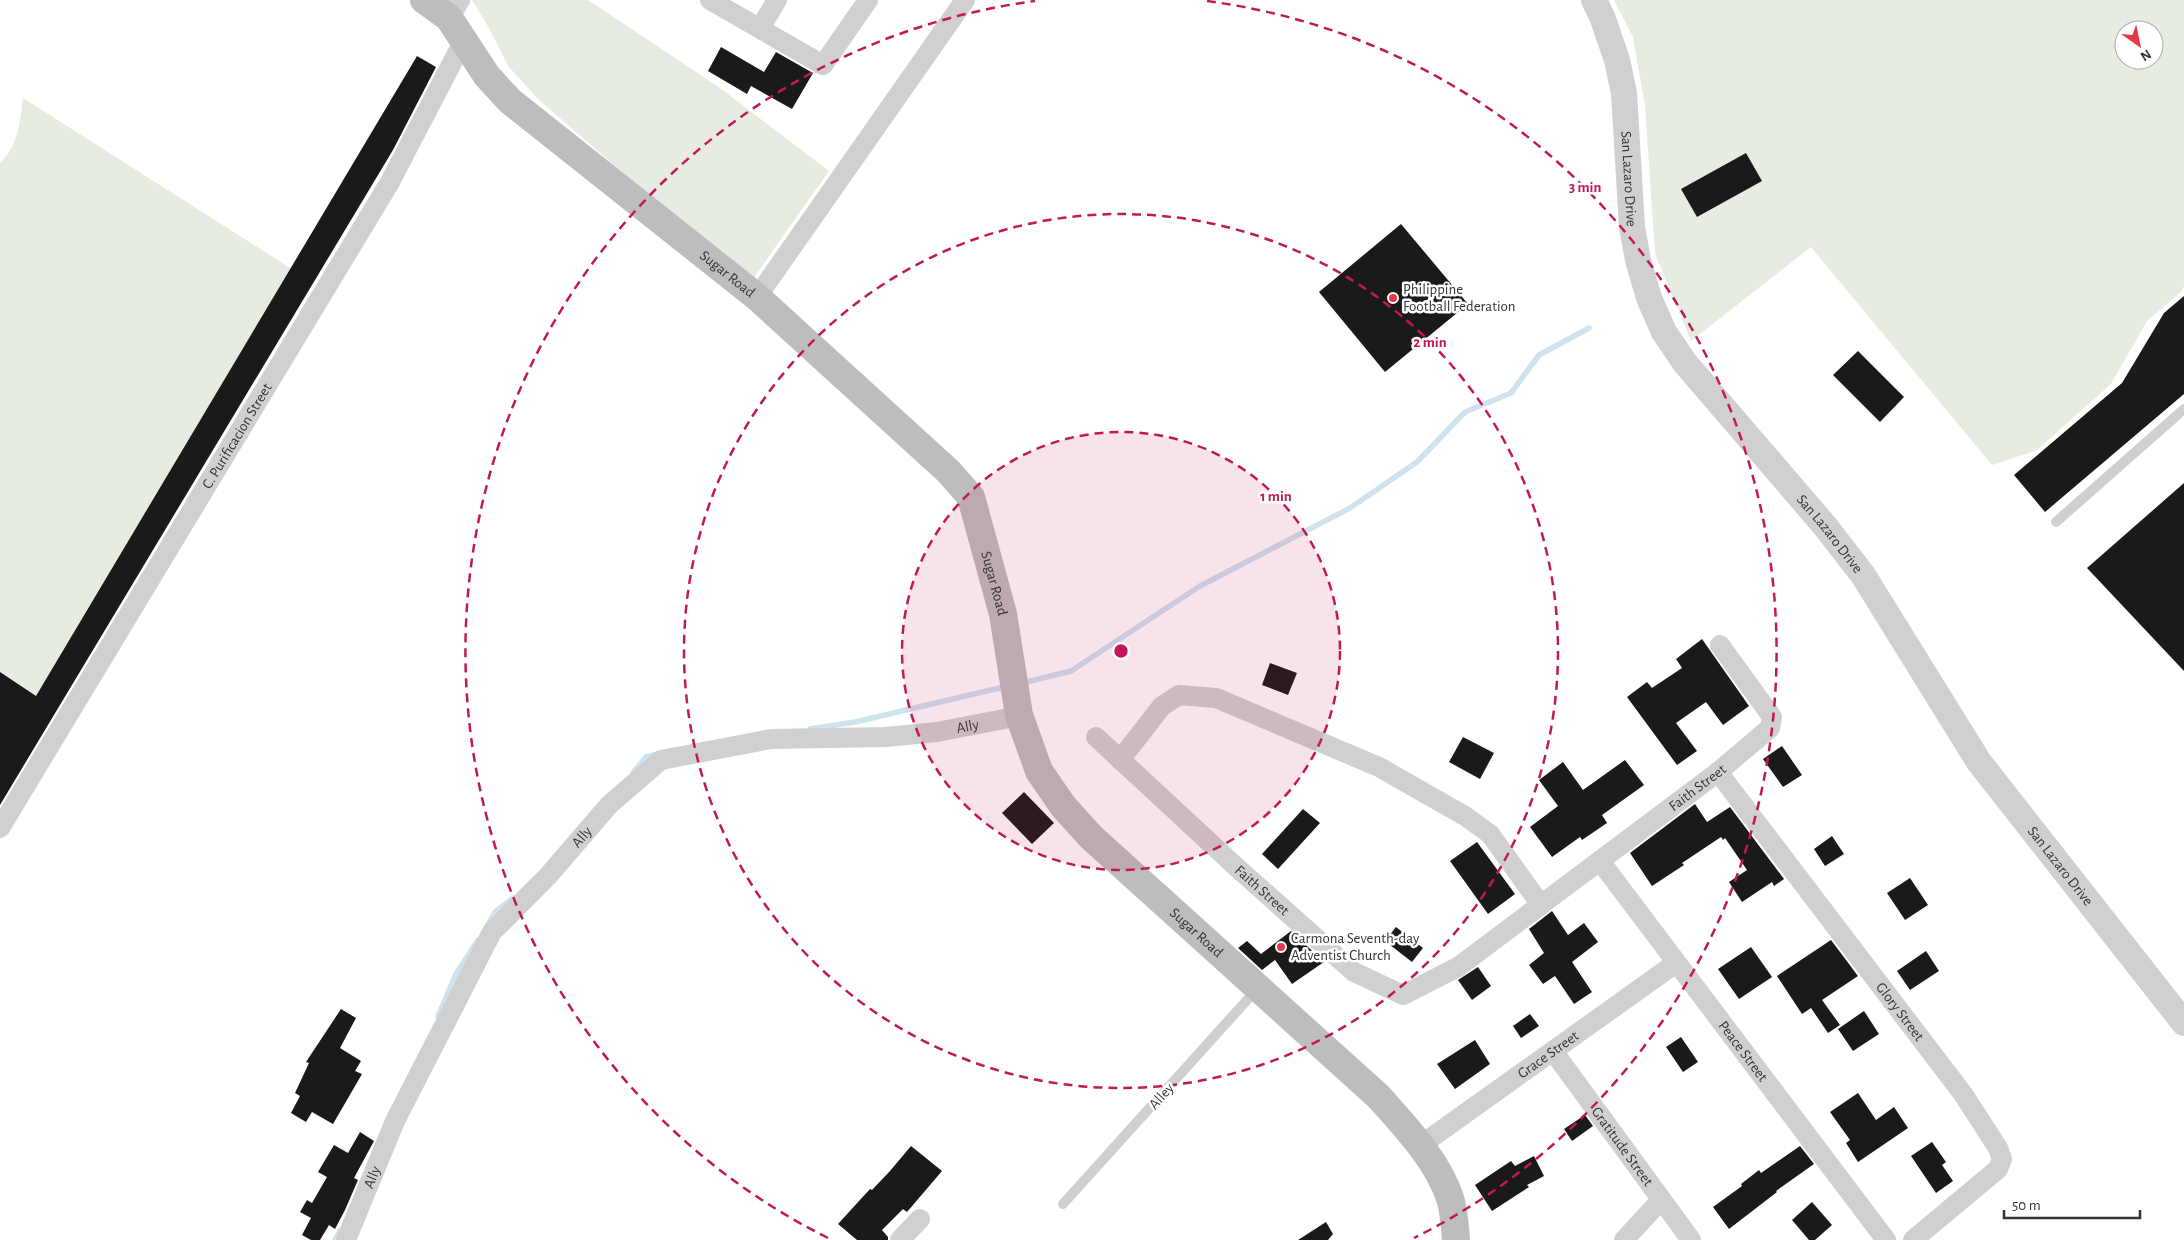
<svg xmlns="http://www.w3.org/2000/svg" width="2184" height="1240" font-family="'Alegreya Sans',sans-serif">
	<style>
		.green { fill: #e6ecdf; fill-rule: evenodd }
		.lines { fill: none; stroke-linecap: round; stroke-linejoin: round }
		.stream { stroke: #cfe2ee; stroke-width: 5.5 }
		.building { fill: #1a1a1a }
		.service { stroke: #d0d0d0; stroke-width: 10 }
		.minor { stroke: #d0d0d0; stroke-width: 20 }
		.tertiary { stroke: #d0d0d0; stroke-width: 26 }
		.secondary { stroke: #bdbdbd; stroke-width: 28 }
		.ring { fill: none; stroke: #c2185b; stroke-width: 2.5; stroke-dasharray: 9 6 }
		.poi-dot { fill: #e63946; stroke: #fff; stroke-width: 2 }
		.labels { text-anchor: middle; stroke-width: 5; stroke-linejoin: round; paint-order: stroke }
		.street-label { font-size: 15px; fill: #333; stroke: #fff }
		.poi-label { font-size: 15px; fill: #333; stroke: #fff; text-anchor: start }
		.centre { fill: #c2185b; stroke: #fff; stroke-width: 2.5 }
		.ring-label { font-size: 15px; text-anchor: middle; font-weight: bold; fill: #c2185b; stroke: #fff; stroke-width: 5; stroke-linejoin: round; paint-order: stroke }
	</style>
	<rect width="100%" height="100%" fill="#fff"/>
	<g class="green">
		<path d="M472,0H588L720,88L829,171L750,283L539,100L509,67L485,21Z"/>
		<path d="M1614,0H2184V286L2182,291L2147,321L2111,384L2037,450L1992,465L1811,247L1691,341L1655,254L1645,106L1633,37ZM2124,30H2154V60H2124Z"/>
		<path d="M23,98L298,273L26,713L0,695V163C18,147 20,122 23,98Z"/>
	</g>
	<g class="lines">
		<g class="stream">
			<path d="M1022,683L1071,671L1200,586L1350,508L1417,462L1465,412L1511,393L1539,355L1589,328"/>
			<path d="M810,729L855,722L1008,686"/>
			<path d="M633,773L646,757L658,754"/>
			<path d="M487,926L495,912L513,898"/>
			<path d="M438,1016L456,974L478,940"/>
			<path d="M335,1240L340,1231"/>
		</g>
	</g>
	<g class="building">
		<path d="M721,47L764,72L776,52L813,73L792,109L751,86L747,94L708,71Z"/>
		<path d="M417,56L436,67L393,150L0,805V672L36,696Z"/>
		<path d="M1746,153L1762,181L1697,217L1681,189Z"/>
		<path d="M1401,224L1468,304L1385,372L1319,292Z"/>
		<path d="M2184,296V394L2045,512L2014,475L2122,383L2164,313Z"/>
		<path d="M1858,351L1904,397L1880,422L1833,375Z"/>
		<path d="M2184,483V671L2087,568Z"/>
		<path d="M1702,639L1749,706L1723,725L1706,702L1676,723L1697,751L1677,765L1627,697L1647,682L1652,688L1682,668L1676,659Z"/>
		<path d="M1270,663L1297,673L1288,695L1262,685Z"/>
		<path d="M1463,737L1494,753L1480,779L1449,762Z"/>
		<path d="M1782,746L1802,775L1783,787L1763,759Z"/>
		<path d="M1625,760L1644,785L1602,815L1607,823L1582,840L1580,837L1552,857L1530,827L1558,806L1539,780L1563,762L1583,790Z"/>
		<path d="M1024,792L1054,823L1032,844L1002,813Z"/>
		<path d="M1695,804L1707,822L1730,807L1784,879L1774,886L1772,882L1742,902L1729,882L1747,870L1725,838L1723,840L1721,837L1682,863L1684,865L1652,886L1630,853Z"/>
		<path d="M1303,809L1320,823L1278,869L1262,854Z"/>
		<path d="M1832,836L1844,854L1825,866L1814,849Z"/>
		<path d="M1477,842L1515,894L1488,914L1450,861Z"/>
		<path d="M1910,878L1928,905L1905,920L1887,893Z"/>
		<path d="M1552,911L1568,935L1584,923L1598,942L1572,962L1592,992L1574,1004L1555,976L1543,984L1529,965L1544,953L1529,929Z"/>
		<path d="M1396,927L1423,948L1412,962L1385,941Z"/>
		<path d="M1291,931L1324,962L1292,984L1275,960L1262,970L1238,948L1247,941L1261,954Z"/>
		<path d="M1831,940L1858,976L1822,1000L1840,1025L1828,1033L1811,1008L1802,1014L1777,976Z"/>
		<path d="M1751,947L1772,977L1739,999L1718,969Z"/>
		<path d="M1926,951L1939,971L1910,990L1897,971Z"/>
		<path d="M1478,967L1491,986L1472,1000L1458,980Z"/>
		<path d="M341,1009L356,1018L340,1048L361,1061L355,1071L362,1074L333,1124L312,1112L306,1122L291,1113L300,1096L295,1093L309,1063L306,1062Z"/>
		<path d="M1864,1011L1879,1034L1853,1051L1838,1029Z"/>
		<path d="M1530,1014L1539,1026L1521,1038L1513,1026Z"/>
		<path d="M1681,1037L1698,1062L1683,1072L1666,1047Z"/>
		<path d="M1475,1040L1490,1064L1455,1089L1437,1064Z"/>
		<path d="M1858,1093L1876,1120L1894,1107L1908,1128L1858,1162L1846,1143L1850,1140L1830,1112Z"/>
		<path d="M1585,1115L1593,1126L1572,1141L1564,1129Z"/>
		<path d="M360,1132L374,1141L354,1178L358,1180L345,1210L335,1229L329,1225L320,1240H311L302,1235L311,1218L300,1212L307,1200L312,1203L327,1177L318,1172L334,1145L348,1153Z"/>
		<path d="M1932,1142L1946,1162L1942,1165L1953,1181L1936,1193L1911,1156Z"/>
		<path d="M911,1146L942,1171L907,1212L903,1209L882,1230L888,1237V1240H857L838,1224L870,1189L872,1190L890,1171Z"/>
		<path d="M1800,1146L1814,1164L1776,1191L1777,1192L1729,1229L1713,1207L1742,1186L1741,1184L1759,1170L1761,1173Z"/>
		<path d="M1534,1156L1544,1176L1527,1185L1529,1187L1492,1211L1475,1185L1511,1161L1515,1166Z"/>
		<path d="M1812,1202L1832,1225L1815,1240H1809L1792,1220Z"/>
		<path d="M1326,1222L1333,1234L1328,1240H1298Z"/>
	</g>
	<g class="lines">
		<g class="service">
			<path d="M2056,522L2184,409"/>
			<path d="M1063,1204L1257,989"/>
		</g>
		<g class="minor">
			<path d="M710,0L823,65L868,0"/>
			<path d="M449,18L460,0"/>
			<path d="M760,28L777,0"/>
			<path d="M757,297L965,0"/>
			<path id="s1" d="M1096,737L1233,864L1354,972L1403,995L1458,967L1718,772L1770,728L1772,717L1720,645"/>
			<path d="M1120,760L1162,706L1179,695L1216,698L1379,767L1465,816L1490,834L1541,905"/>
			<path id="s2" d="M1718,772L1963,1094L1998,1148L2002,1159L1998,1169L1913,1240"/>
			<path id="s3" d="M0,828L390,182L464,40"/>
			<path id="s4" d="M1600,861L1886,1240"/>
			<path id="s5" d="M1553,1051L1691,1240"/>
			<path id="s6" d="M1421,1145L1676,963"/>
			<path id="s7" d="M346,1240L395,1121L492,932L548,876L609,805L661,760L771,739L886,737L937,732L1019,716"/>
			<path d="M900,1240L920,1219"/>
			<path d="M1624,1240L1660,1201"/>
		</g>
		<path class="tertiary" id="s8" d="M1594,0L1603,19L1617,60L1624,93L1632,227L1638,260L1649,298L1664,332L1685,363L1825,526L1863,575L1979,762L2184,1023"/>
		<path class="secondary" id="s9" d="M424,0L449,18L487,76L510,101L757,297L948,471L971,497L1003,614L1019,715L1039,771L1063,806L1091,837L1379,1097C1406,1128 1436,1158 1450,1198C1454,1211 1455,1226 1456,1240"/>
	</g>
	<circle cx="1121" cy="651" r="219" fill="#c2185b" fill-opacity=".12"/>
	<g class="ring">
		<circle cx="1121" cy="651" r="219"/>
		<circle cx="1121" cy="651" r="437"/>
		<path d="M828 1238A656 656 0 0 1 1035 1M1207 1A656 656 0 0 1 1414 1238"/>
	</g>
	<g class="poi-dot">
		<circle cx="1393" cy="298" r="5"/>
		<circle cx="1281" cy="947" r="5"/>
	</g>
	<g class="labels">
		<g class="street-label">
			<text dy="5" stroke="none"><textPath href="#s8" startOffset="184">San Lazaro Drive</textPath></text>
			<text dy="5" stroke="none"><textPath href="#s9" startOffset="412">Sugar Road</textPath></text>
			<text dy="5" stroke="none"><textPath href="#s3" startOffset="458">C. Purificacion Street</textPath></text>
			<text dy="5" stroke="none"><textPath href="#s8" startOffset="604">San Lazaro Drive</textPath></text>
			<text dy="5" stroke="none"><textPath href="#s9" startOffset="832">Sugar Road</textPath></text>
			<text dy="5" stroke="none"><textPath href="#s7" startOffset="892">Ally</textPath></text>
			<text dy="5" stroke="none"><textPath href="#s1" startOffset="764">Faith Street</textPath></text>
			<text dy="5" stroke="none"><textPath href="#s7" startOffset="472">Ally</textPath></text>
			<text dy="5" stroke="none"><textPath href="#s8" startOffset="1009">San Lazaro Drive</textPath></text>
			<text dy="5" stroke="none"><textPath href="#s1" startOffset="226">Faith Street</textPath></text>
			<text dy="5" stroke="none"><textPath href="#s9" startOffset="1252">Sugar Road</textPath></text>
			<text dy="5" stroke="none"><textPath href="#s2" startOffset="301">Glory Street</textPath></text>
			<text dy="5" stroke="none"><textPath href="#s4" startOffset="238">Peace Street</textPath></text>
			<text dy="5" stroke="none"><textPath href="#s6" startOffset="156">Grace Street</textPath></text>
			<text transform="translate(1161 1096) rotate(-48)" y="5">Alley</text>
			<text dy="5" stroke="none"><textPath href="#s5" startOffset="118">Gratitude Street</textPath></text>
			<text dy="5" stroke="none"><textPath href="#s7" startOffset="68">Ally</textPath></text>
		</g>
		<g class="poi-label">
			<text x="1403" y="294">Philippine<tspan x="1403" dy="17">Football Federation</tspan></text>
			<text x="1291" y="943">Carmona Seventh-day<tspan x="1291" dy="17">Adventist Church</tspan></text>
		</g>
	</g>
	<circle cx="1121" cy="651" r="8" class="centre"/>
	<g class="ring-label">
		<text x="1585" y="192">3 min</text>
		<text x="1430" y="347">2 min</text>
		<text x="1276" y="501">1 min</text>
	</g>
	<g transform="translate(2139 45) rotate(147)"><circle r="24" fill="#ffffff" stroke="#adadad"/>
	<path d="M0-4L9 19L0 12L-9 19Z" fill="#e63946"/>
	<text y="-8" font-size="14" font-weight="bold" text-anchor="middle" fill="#333333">N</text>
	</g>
	<path d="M2004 1210v8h136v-8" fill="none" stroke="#333333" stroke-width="2.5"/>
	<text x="2012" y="1210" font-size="15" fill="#333333" stroke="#ffffff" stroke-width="4" paint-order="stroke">50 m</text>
</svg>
